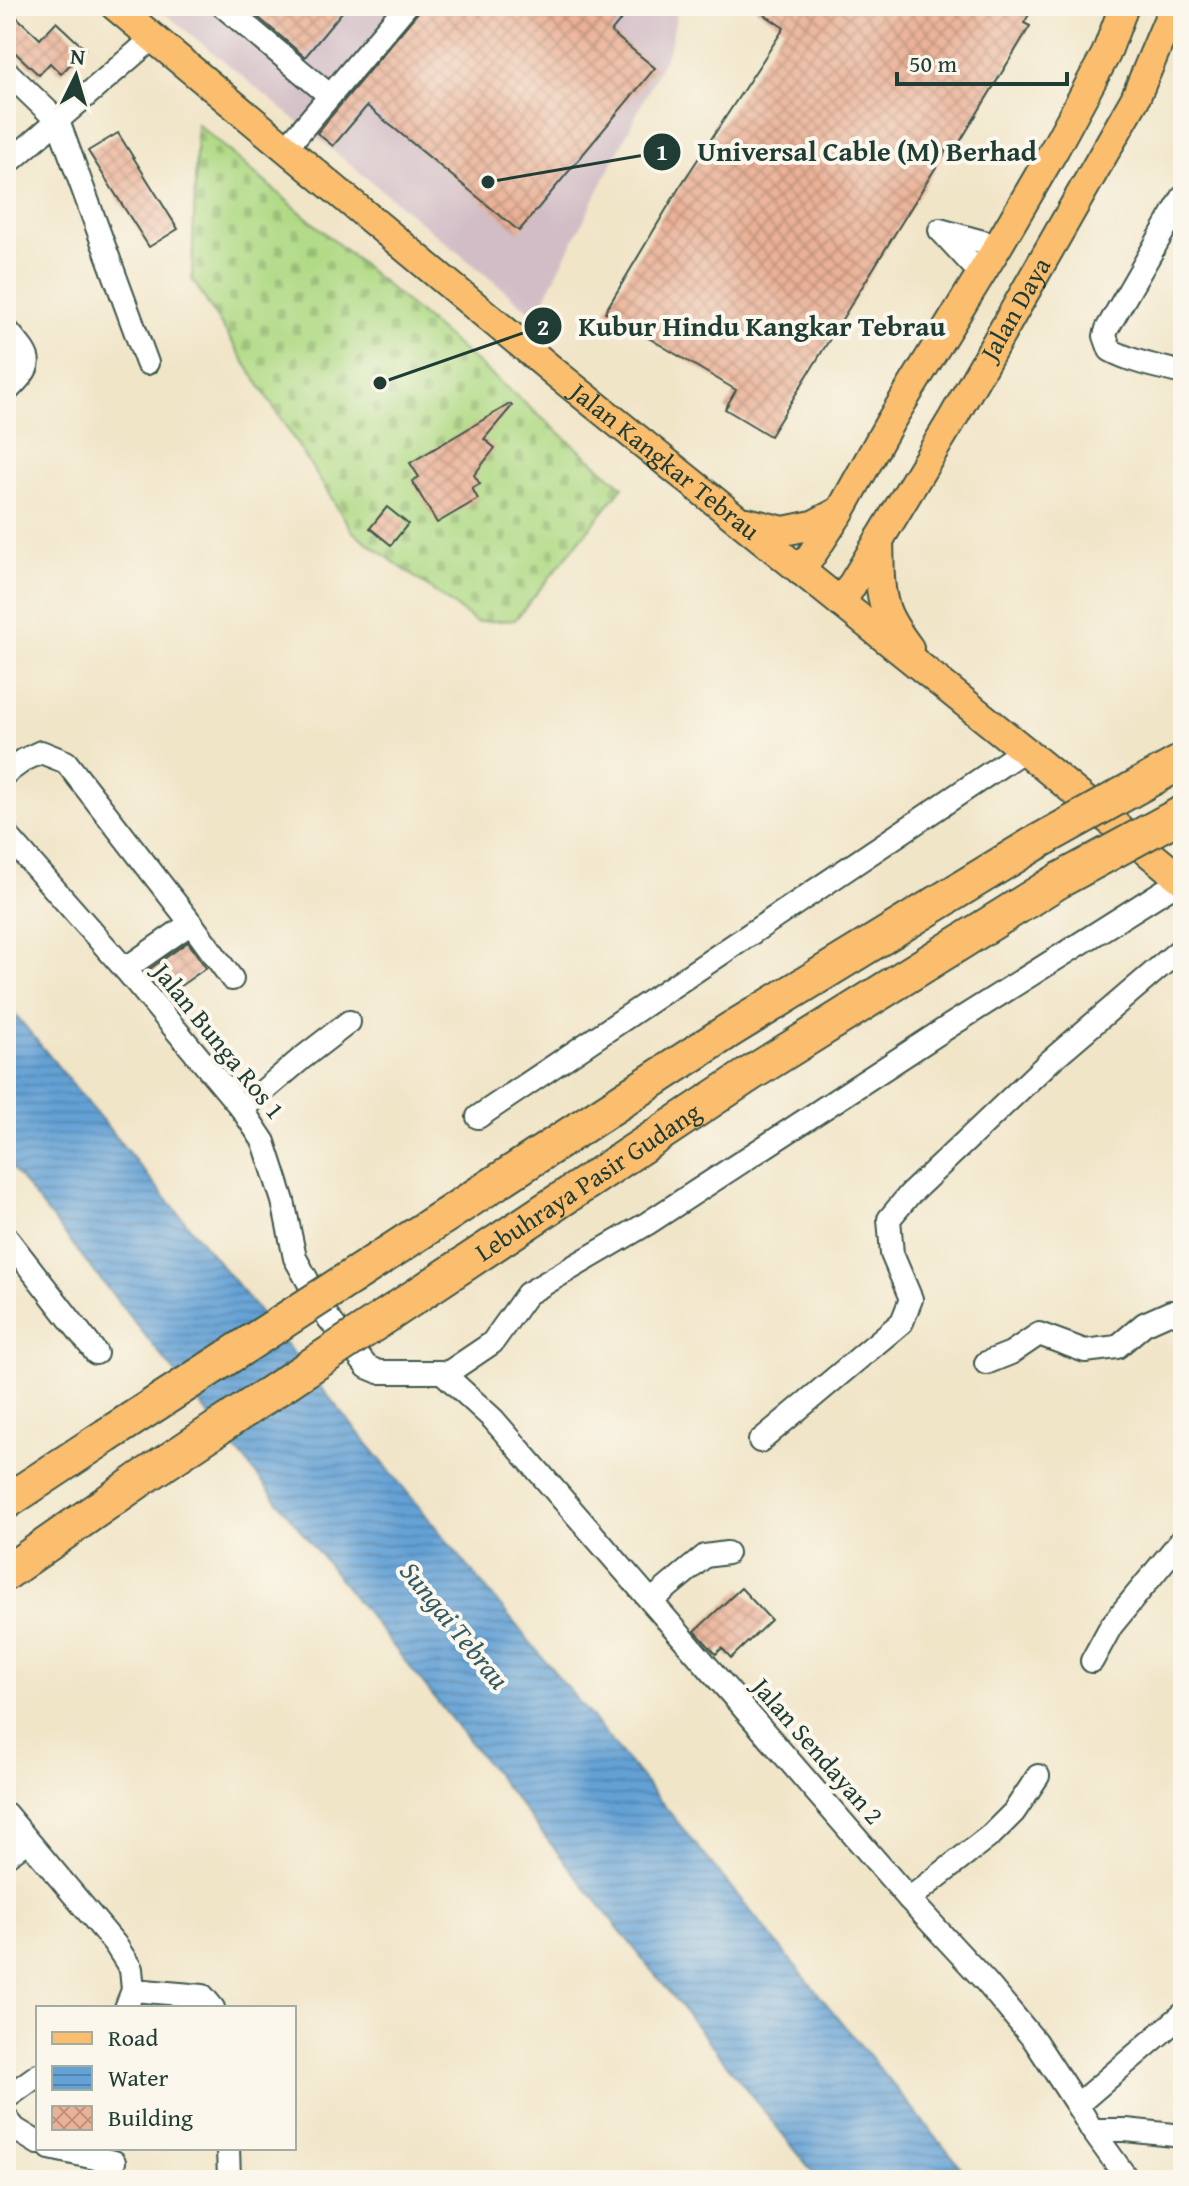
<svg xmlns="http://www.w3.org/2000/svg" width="1189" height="2186" font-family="'Gentium Book Plus',serif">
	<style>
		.industrial { fill: #d2bdc6 }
		.cemetery { fill: url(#cemetery-stones); stroke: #688c5d; stroke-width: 2 }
		.water { fill: url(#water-rules); stroke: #426f84; stroke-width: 2 }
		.building { fill: url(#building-cross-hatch) }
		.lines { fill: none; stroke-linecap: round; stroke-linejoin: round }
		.minor-casing { stroke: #3e564a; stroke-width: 26 }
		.major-casing { stroke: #3e564a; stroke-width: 32 }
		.highway-casing { stroke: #3e564a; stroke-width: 38 }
		.minor { stroke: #fff; stroke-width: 22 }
		.major { stroke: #fbbe6e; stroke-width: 28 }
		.highway { stroke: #fbbe6e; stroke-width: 34 }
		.highway-bridge-casing { stroke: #3e564a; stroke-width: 38; stroke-linecap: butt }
		.highway-bridge { stroke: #fbbe6e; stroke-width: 34 }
		.labels { text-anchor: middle; stroke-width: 8; stroke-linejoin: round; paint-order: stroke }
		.street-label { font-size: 26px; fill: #1f3d34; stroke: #fbf7ec }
		.water-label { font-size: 28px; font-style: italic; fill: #345b64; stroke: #fbf7ec }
		.leader { fill: none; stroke: #1f3d34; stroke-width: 3 }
		.callout-dot { fill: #1f3d34; stroke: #fbf7ec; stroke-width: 3 }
		.mark-label { font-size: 24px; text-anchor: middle; font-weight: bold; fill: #fff }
		.callout-label { font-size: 28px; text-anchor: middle; font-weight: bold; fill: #1f3d34; stroke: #fbf7ec; stroke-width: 8; stroke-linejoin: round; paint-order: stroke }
	</style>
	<defs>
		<pattern id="cemetery-stones" width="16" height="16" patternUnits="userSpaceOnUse" patternTransform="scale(2)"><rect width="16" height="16" fill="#b0da86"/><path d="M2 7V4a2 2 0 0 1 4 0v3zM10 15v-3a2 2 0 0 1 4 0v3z" fill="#97bc74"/></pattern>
		<pattern id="water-rules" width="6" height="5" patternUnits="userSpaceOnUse" patternTransform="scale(2)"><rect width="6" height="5" fill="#64a1d5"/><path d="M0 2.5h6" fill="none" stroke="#5284ae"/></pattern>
		<pattern id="building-cross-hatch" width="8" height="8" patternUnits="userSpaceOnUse" patternTransform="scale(2)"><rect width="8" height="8" fill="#ebb196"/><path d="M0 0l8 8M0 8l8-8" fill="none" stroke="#be917b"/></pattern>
	</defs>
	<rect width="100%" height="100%" fill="#fbf7ec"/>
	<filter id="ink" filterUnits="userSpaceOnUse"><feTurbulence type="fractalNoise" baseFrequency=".0125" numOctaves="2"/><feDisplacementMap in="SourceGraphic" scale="16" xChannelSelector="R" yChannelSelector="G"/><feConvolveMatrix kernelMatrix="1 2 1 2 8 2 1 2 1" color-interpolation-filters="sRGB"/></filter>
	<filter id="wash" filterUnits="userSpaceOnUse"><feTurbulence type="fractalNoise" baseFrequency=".006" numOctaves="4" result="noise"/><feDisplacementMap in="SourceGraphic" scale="32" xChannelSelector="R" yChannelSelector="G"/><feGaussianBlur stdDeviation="1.8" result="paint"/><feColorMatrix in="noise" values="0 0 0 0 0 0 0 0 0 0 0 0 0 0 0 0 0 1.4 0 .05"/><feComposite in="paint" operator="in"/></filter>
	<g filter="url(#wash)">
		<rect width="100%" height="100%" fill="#f1e5c8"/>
		<path class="industrial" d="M156,6H678L670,47L536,316Z"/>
		<path class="cemetery" d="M197,124L623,487L515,620L476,622L353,532L192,279Z"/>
		<path class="water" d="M6,1003L971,2180H819L6,1161Z"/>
		<g id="blocks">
			<g class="building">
				<path d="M245,6H347L305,57Z"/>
				<path d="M423,6H632L611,32L655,68L519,231L367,106L333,146L317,133Z"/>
				<path d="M752,6H1034L1024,23L1030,26L955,150L949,146L770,436L725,409L736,390L605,312L679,188L784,28Z"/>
				<path d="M6,7L40,39L56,22L85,49L61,74L50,63L39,75L6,44Z"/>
				<path d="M118,133L178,229L149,247L88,151Z"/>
				<path d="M510,404L512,406L484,439L495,448L474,475L480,484L472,488L478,499L437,523L412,481L419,477L410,463Z"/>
				<path d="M387,507L408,524L391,545L370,528Z"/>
				<path d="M188,942L206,968L166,996L147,971Z"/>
				<path d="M741,1588L771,1620L731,1658L722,1648L716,1654L695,1631Z"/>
			</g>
		</g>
	</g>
	<g filter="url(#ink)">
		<use href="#blocks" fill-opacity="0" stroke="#3e564a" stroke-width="2"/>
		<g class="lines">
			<g class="minor-casing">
				<g id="minor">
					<path d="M223,6L329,95"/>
					<path d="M6,71L58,121L147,363"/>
					<path d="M286,148L406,6"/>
					<path d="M6,165L153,38"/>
					<path d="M1183,197L1107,329L1105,336L1110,350C1132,362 1159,367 1183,373"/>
					<path d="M940,230L998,246"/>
					<path d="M941,231L980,273"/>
					<path d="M6,329C33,361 37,361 6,392"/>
					<path d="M6,773L24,760L41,752L66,762L191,923L125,969"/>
					<path d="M6,834L125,969L242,1109L264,1142L283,1201L295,1258L329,1319L367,1367L379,1372H442L493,1419L909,1899L987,1983L1035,2041L1077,2105L1092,2130L1128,2180"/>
					<path d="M191,923L232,979"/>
					<path d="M242,1109L301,1059L349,1022"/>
					<path d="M478,1117L1024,750"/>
					<path d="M6,1237L96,1353"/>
					<path d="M986,1363L1011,1353L1039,1334L1085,1351L1117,1347L1144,1324L1171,1312L1183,1317"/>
					<path d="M446,1374L492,1343L527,1294L648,1223L951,1025L1181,880"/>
					<path d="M760,1441L902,1322L911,1299L892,1254L889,1219L909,1195L1050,1061L1183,947"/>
					<path d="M651,1601L705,1556L727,1553"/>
					<path d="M1092,1661L1111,1626L1183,1538"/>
					<path d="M6,1814L115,1944L131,1969L133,1990L126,2008"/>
					<path d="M6,1856L27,1841"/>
					<path d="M909,1899L991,1835L1014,1812L1038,1776"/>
					<path d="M133,1990L203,1996L213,2008"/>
					<path d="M6,2098L38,2075"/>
					<path d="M1077,2105L1183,2014"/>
					<path d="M6,2118L15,2129L38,2143"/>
					<path d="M1092,2130H1126L1183,2136"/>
					<path d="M50,2148L114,2162"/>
					<path d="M228,2148L229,2180"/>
				</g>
			</g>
			<g class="major-casing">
				<g id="major">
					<path id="s1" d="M115,6L558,375L1024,750L1183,881"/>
					<path d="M747,522L784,531L813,525L840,511"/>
					<path d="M879,540C880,563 878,588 886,610C891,624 900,636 909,648"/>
					<path d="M801,571L841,510L890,422L998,246L1054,150L1106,54L1124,6"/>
					<path id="s2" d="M841,603L953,418L1135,99L1174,6"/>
				</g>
			</g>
			<g class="highway-casing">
				<g id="highway">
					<path d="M353,1276L730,1030L1034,844"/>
					<path id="s3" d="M383,1318L750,1074L1060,880"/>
					<path d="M6,1502L106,1436"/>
					<path d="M6,1573L141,1479"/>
				</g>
			</g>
			<use href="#minor" class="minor"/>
			<use href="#major" class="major"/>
			<use href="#highway" class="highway"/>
			<g class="highway-bridge-casing">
				<g id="highway-bridge">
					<path d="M1034,844L1183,761"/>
					<path d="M1060,880L1183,813"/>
					<path d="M106,1436L353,1276"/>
					<path d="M141,1479L383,1318"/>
				</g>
			</g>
			<use href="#highway-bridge" class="highway-bridge"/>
		</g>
	</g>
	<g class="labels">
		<g class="street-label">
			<text dy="9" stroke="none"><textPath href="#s2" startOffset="342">Jalan Daya</textPath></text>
			<text dy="9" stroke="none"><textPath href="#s1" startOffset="714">Jalan Kangkar Tebrau</textPath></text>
			<text transform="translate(219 1041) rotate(51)" y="9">Jalan Bunga Ros 1</text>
			<text dy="9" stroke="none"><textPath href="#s3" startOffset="246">Lebuhraya Pasir Gudang</textPath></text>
			<text transform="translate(818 1751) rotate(49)" y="9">Jalan Sendayan 2</text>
		</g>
		<g class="water-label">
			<text transform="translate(455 1625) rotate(51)" y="10">Sungai Tebrau</text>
		</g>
	</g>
	<path class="leader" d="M488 182L662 152M380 383L543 326"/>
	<g class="callout-dot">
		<circle cx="488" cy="182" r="8"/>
		<circle cx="380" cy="383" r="8"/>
		<circle cx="662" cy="152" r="20"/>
		<circle cx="543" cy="326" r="20"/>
	</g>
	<g class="mark-label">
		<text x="662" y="160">1</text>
		<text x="543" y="335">2</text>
	</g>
	<g class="callout-label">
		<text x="867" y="161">Universal Cable (M) Berhad</text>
		<text x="762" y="336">Kubur Hindu Kangkar Tebrau</text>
	</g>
	<rect width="1189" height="2186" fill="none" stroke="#fbf7ec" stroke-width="32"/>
	<rect x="36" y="2006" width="260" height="144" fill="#fbf7ec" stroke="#a3ada2" stroke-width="2"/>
	<rect x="52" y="2032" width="40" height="12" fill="#fbbe6e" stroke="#a3ada2" stroke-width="2"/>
	<text x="108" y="2046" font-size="24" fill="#1f3d34">Road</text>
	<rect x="52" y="2066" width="40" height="24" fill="url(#water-rules)" stroke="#a3ada2" stroke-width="2"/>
	<text x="108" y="2086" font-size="24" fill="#1f3d34">Water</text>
	<rect x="52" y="2106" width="40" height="24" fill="url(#building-cross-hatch)" stroke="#a3ada2" stroke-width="2"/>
	<text x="108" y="2126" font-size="24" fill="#1f3d34">Building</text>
	<g transform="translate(76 76) rotate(5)" stroke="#fbf7ec" stroke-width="6" paint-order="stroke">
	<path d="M0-6L14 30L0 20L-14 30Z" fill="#1f3d34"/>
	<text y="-12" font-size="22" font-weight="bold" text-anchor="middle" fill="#1f3d34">N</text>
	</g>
	<path d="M897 72v12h170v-12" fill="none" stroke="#1f3d34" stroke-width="4"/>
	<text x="909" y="72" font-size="24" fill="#1f3d34" stroke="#fbf7ec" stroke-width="6" paint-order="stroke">50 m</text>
</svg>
